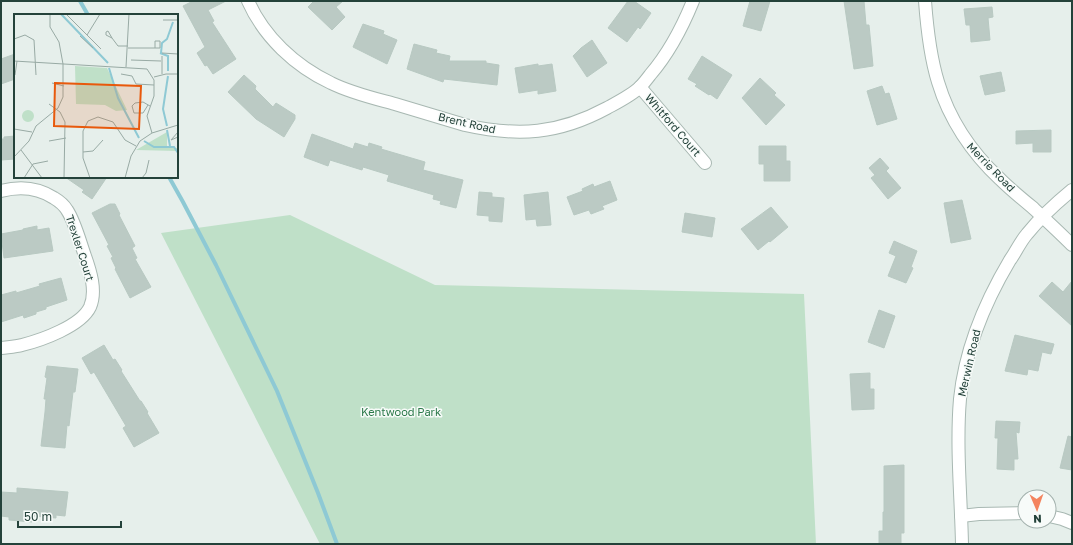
<svg xmlns="http://www.w3.org/2000/svg" width="1073" height="545" font-family="'Golos Text',sans-serif">
	<style>
		.green { fill: #bfe0c8 }
		.lines { fill: none; stroke-linecap: round; stroke-linejoin: round }
		.stream { stroke: #8ec9d4; stroke-width: 4 }
		.building { fill: #bbcac4; stroke: #b8c9c2 }
		.street-casing { stroke: #a8b8b2; stroke-width: 14 }
		.street { stroke: #fff; stroke-width: 12 }
		.labels { text-anchor: middle; stroke-width: 3; stroke-linejoin: round; paint-order: stroke }
		.street-label { font-size: 11px; fill: #24423a; stroke: #f7fbf9 }
		.park-label { font-size: 11px; fill: #2d7a4b; stroke: #f7fbf9 }
		.inset-river { fill: none; stroke: #8ec9d4; stroke-width: 2 }
		.inset-road { fill: none; stroke: #98aaa4; stroke-width: 1 }
		.view { fill: #e8590c; fill-opacity: 0.15; stroke: #e8590c; stroke-width: 2 }
		.inset-edge { fill: none; stroke: #24423a; stroke-width: 2 }
	</style>
	<rect width="100%" height="100%" fill="#e6efeb"/>
	<path class="green" d="M290,215L435,285L804,294L816,544H320L161,233Z"/>
	<g class="lines">
		<g class="stream">
			<path d="M80,1L88,15"/>
			<path d="M169,177L183,202L216,265L277,391L318,493L337,544"/>
		</g>
	</g>
	<g class="building">
		<path d="M193,1H226L208,10L214,21L212,22L236,59L213,74L207,65L205,66L197,53L205,47L183,6Z"/>
		<path d="M314,1H343L336,7L345,17L332,30L308,7Z"/>
		<path d="M628,1H634L651,13L640,29L638,27L627,42L608,28Z"/>
		<path d="M750,1H770L761,31L743,26Z"/>
		<path d="M844,1H864L866,25H869L873,66L854,69Z"/>
		<path d="M992,7L993,17L988,18L990,40L971,42L970,25H966L964,9Z"/>
		<path d="M363,24L384,31L383,34L397,40L387,64L353,47Z"/>
		<path d="M592,40L607,63L587,77L573,56L581,48Z"/>
		<path d="M414,44L437,50L436,53L450,56L449,61H486V63L499,65L497,85L444,79L443,82L407,69Z"/>
		<path d="M15,54V79L1,84V59Z"/>
		<path d="M702,56L732,75L717,99L710,94L709,95L695,86L697,84L688,79Z"/>
		<path d="M538,64V66L552,64L556,91L538,94V90L519,93L515,68Z"/>
		<path d="M1001,72L1005,91L985,95L980,76Z"/>
		<path d="M244,75L256,86L255,89L273,107L276,103L295,115V119L284,137L256,119L228,92Z"/>
		<path d="M760,78L776,93L774,95L785,105L766,125L742,98Z"/>
		<path d="M882,86L885,94L889,93L897,119L877,125L867,91Z"/>
		<path d="M1051,130V152H1033V143L1016,144V131Z"/>
		<path d="M312,134L353,149L355,143L368,147L369,143L382,147L381,149L425,162L423,170L463,180L456,208L440,204L441,201L433,199L434,195L387,181L389,175L363,167L362,170L330,160L328,166L304,157Z"/>
		<path d="M15,136V159L1,160V139H4V137Z"/>
		<path d="M759,146H786V161H790V181H764V164H759Z"/>
		<path d="M880,158L889,168L886,171L901,188L888,199L871,178L875,175L869,168Z"/>
		<path d="M65,177H107L92,199L82,192L84,190Z"/>
		<path d="M610,181L617,200L602,206L604,209L591,214L589,210L574,215L567,197L583,191L582,189L593,184L594,187Z"/>
		<path d="M479,192L492,193V197L504,198L502,222L489,221V216L477,215Z"/>
		<path d="M548,192L551,225L537,226L536,219L526,220L524,195Z"/>
		<path d="M962,200L971,239L951,243L944,203Z"/>
		<path d="M110,204H115L120,214L119,215L135,246L132,248L137,258L135,259L151,287L130,298L115,269L116,268L111,258L113,257L107,246L109,245L92,213Z"/>
		<path d="M771,207L788,227L770,242L769,241L758,250L741,229Z"/>
		<path d="M685,213L715,218L712,237L682,232Z"/>
		<path d="M37,226V230L49,228L53,251L4,258L1,234L23,230V229Z"/>
		<path d="M894,241L917,251L911,267L913,268L906,283L888,276L896,256L889,253Z"/>
		<path d="M61,278L67,300L46,307V309L36,312V314L24,318L23,315L1,322V295L16,291V293L40,286L39,284Z"/>
		<path d="M1072,281V326L1039,296L1052,282L1063,292Z"/>
		<path d="M879,310L895,316L884,348L868,342Z"/>
		<path d="M1015,335L1054,344L1051,354L1042,352L1038,371L1028,369L1027,375L1005,371Z"/>
		<path d="M104,345L113,360L115,359L122,370L121,371L140,401H141L148,412L147,413L159,433L134,447L123,428L126,426L94,372L91,374L82,358Z"/>
		<path d="M47,366L78,369L75,392H73L69,426L67,425L65,448L41,446L45,412L46,399H44L47,378L45,377Z"/>
		<path d="M870,373V389H874V409L852,410L850,374Z"/>
		<path d="M996,421L1020,422L1019,433L1016,432L1018,459H1014V470L997,469L998,438H995Z"/>
		<path d="M1068,436L1072,437V470L1060,468Z"/>
		<path d="M904,465V533H901V544H879V531H883V512H884V466Z"/>
		<path d="M17,488L68,492L65,516L56,515V518L33,516L32,522L9,520V517L1,516V492L17,493Z"/>
	</g>
	<g class="lines">
		<g class="street-casing">
			<g id="street">
				<path d="M248,1C264,37 295,66 331,83C351,93 373,98 395,104C418,111 442,118 465,125C518,137 559,134 607,108C618,102 632,95 640,87C644,83 647,79 650,75C669,53 682,28 693,1"/>
				<path d="M925,1C927,28 930,56 938,82C949,119 972,153 1000,179C1010,189 1021,198 1032,207C1046,220 1059,232 1072,245"/>
				<path d="M640,87L705,163"/>
				<path d="M1,191C20,186 37,187 54,198C59,201 64,205 67,210C75,222 80,242 85,256C90,270 97,291 90,307C81,326 42,340 22,345C15,347 8,347 1,348"/>
				<path d="M961,516L979,514L1025,513"/>
				<path d="M1049,516L1062,519L1072,523"/>
				<path d="M962,544C961,496 956,446 960,399C965,349 985,302 1010,260C1016,252 1020,242 1027,234C1040,218 1055,204 1072,190"/>
			</g>
		</g>
		<use href="#street" class="street"/>
	</g>
	<g class="labels">
		<g class="street-label">
			<text transform="translate(467 123) rotate(13)" y="4">Brent Road</text>
			<text transform="translate(673 125) rotate(49)" y="4">Whitford Court</text>
			<text transform="translate(991 167) rotate(46)" y="4">Merrie Road</text>
			<text transform="translate(80 248) rotate(72)" y="4">Trexler Court</text>
			<text transform="translate(969 363) rotate(-77)" y="4">Merwin Road</text>
		</g>
		<g class="park-label">
			<text x="401" y="416">Kentwood Park</text>
		</g>
	</g>
	<g transform="translate(14 14)">
		<rect width="164" height="164" fill="#e6efeb"/>
		<path d="M61,52L93,54L113,96L102,97L91,91L62,90ZM8 102a6 6 0 1 1 12 0a6 6 0 1 1-12 0ZM153,118V134H164V137L122,136Z" fill="#bfe0c8"/>
		<path class="inset-river" d="M47,0L94,49M146,39L154,42V57M147,39L148,29L153,25L159,8M95,54L104,84L125,124M153,112L149,95L154,62M153,116L156,132M130,127L140,133H160L164,139"/>
		<path class="inset-road" d="M52,0L87,35M149,6H164M73,21L86,0M66,22L79,34M98,24L94,17L92,18V21L98,24L104,32H114M0,25L11,21L20,26L22,61M114,34H146V27H141V34M148,39L164,40M148,42V60M117,46L147,47M0,47L133,55L140,66V82L133,102L138,119M112,53L115,0M107,60L118,62L122,70L140,71M1,61L3,47M140,63L152,60H164M38,69L50,72M35,90L46,98L51,108L50,164M134,91L129,99H120L118,92L121,89L129,88L136,92M0,115L18,118M164,118L157,126L164,123M35,127L52,124M7,136L28,164M69,138L79,137L89,126M0,143L15,127L22,112L44,94L49,83V50L45,28L36,13V0M10,164L19,150L34,147M76,164L69,144V117L74,107L84,103L99,108L111,126L122,132M111,164L117,142L126,127L138,119L164,111M128,164L132,159L135,146"/>
		<path class="view" d="M41,69L127,72L125,115L40,112Z"/>
		<rect width="164" height="164" class="inset-edge"/>
	</g>
	<rect width="1073" height="545" fill="none" stroke="#24423a" stroke-width="4"/>
	<g transform="translate(1037 509) rotate(178)"><circle r="19" fill="#f7fbf9" stroke="#a3b1ad"/>
	<path d="M0-3L7 15L0 10L-7 15Z" fill="#f4845f"/>
	<text y="-6" font-size="11" font-weight="bold" text-anchor="middle" fill="#24423a">N</text>
	</g>
	<path d="M18 521v6h103v-6" fill="none" stroke="#24423a" stroke-width="2"/>
	<text x="24" y="521" font-size="12" fill="#24423a" stroke="#f7fbf9" stroke-width="3" paint-order="stroke">50 m</text>
</svg>
